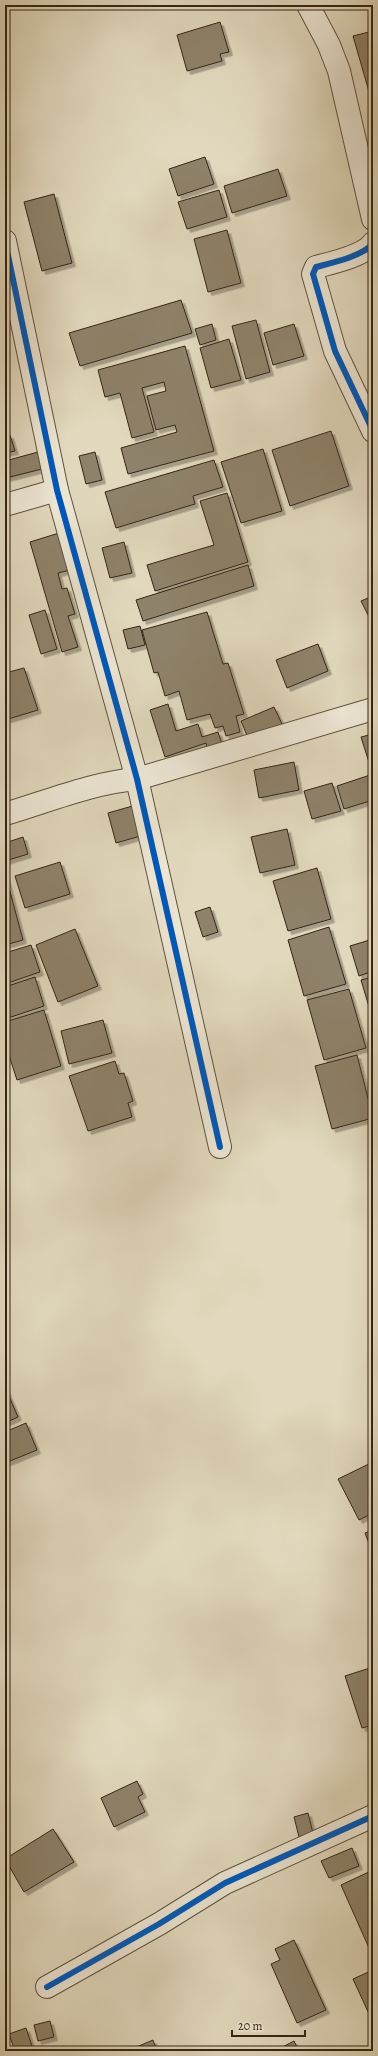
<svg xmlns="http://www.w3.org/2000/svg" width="378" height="2056" font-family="Alegreya,serif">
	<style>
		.building { fill: #8e826b; stroke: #352513; filter: url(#shadow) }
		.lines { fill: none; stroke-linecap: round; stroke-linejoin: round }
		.minor-casing { stroke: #60523e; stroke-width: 24 }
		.minor { stroke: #ece6d4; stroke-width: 22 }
		.cycleway-casing { stroke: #ece6d4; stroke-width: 8 }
		.cycleway { stroke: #0057b8; stroke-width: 6 }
	</style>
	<defs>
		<filter id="shadow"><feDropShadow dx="3.5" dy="3.5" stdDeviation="0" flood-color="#0004"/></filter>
	</defs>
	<rect width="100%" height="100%" fill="#e1d8bd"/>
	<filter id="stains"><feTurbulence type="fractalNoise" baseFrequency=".005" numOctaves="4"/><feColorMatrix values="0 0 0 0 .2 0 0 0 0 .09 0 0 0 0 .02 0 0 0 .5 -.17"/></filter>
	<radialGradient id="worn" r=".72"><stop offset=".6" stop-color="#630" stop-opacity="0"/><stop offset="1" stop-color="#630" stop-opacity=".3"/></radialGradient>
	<g class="building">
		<path d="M220,22L229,52L220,54L222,61L187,71L177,35Z"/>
		<path d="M373,31V95H370L353,36Z"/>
		<path d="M205,157L214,184L178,196L169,169Z"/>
		<path d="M278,169L287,196L232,213L224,186Z"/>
		<path d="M219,190L227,217L187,229L178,202Z"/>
		<path d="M54,194L72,263L42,271L24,202Z"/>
		<path d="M227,230L241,283L208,292L194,239Z"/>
		<path d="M181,300L192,333L80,366L69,333Z"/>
		<path d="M256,320L270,372L246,379L232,326Z"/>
		<path d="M212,324L216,340L200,345L195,329Z"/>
		<path d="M294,324L304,356L273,365L264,333Z"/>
		<path d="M229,339L241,380L211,388L200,348Z"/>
		<path d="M185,346L214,451L128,474L121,448L177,432L175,425L156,430L147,396L166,391L164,382L142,388L154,432L132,438L120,393L105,397L98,370Z"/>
		<path d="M331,431L349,486L290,506L272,450Z"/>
		<path d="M10,435L15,451L5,453V436Z"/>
		<path d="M263,449L282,511L241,523L221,462Z"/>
		<path d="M38,452L42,469L6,478L5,461Z"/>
		<path d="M95,452L102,480L86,484L79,456Z"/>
		<path d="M214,460L223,487L193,496L195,504L116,528L105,492Z"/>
		<path d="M227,493L248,562L155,591L147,565L214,545L200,501Z"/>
		<path d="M59,533L70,570L58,573L62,589L67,588L75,614L68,616L78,647L62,652L30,542Z"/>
		<path d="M124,542L132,573L110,578L102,548Z"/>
		<path d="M248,565L254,586L143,621L136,600Z"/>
		<path d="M373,596V625L361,601Z"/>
		<path d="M45,610L57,649L41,654L29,615Z"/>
		<path d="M207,612L223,664L228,663L244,714L236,716L240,732L226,736L223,726L215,728L210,714L187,720L179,691L165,696L158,672L154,673L142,630Z"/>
		<path d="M140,626L145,645L128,649L123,630Z"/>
		<path d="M318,644L328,671L287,688L276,660Z"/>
		<path d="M24,668L38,710L5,720V673Z"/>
		<path d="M168,704L176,731L198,724L202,737L218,732L222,744L207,748L206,743L165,757L150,710Z"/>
		<path d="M274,707L282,724L248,738L241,721Z"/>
		<path d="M373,734V775L361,737Z"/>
		<path d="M294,762L299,790L259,798L254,770Z"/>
		<path d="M370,775L373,786V800L344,809L337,786Z"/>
		<path d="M332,783L341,811L312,819L304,791Z"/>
		<path d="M136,805L144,835L116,843L108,813Z"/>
		<path d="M287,829L295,865L260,873L251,837Z"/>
		<path d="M23,837L28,854L5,861V843Z"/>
		<path d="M60,862L70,894L25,908L15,876Z"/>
		<path d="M317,868L331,919L288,931L273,881Z"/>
		<path d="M5,873L23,940L5,945Z"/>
		<path d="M210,907L218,932L203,937L195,912Z"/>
		<path d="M329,927L346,984L304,996L288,940Z"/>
		<path d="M75,929L98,986L58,1002L36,945Z"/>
		<path d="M373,939V971L359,976L350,946Z"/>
		<path d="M31,945L40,972L5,984V953Z"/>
		<path d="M35,977L44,1006L5,1019V987Z"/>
		<path d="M373,977V1009L370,1010L361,980Z"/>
		<path d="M349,989L366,1048L324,1060L307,1000Z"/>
		<path d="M44,1010L61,1066L17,1080L5,1043V1022Z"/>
		<path d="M103,1020L112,1053L69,1064L61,1031Z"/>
		<path d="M357,1055L373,1118L332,1129L315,1066Z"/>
		<path d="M115,1061L119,1074L124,1073L133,1101L128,1103L132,1117L88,1131L69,1076Z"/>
		<path d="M5,1387L18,1417L5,1423Z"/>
		<path d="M26,1423L37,1450L5,1463V1432Z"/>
		<path d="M373,1462V1513L359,1520L338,1479Z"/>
		<path d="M373,1530V1554L365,1533Z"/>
		<path d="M373,1667V1725L362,1728L345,1676Z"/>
		<path d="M137,1781L143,1794L138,1797L145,1812L114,1827L101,1798Z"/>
		<path d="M308,1813L313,1833L299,1837L294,1817Z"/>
		<path d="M53,1829L74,1862L24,1892L5,1859Z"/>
		<path d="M352,1848L359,1866L329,1878L321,1861Z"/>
		<path d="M373,1870V1957L341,1885Z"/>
		<path d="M294,1940L326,2010L297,2023L271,1964L280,1960L275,1949Z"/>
		<path d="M373,1970V2015L370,2016L353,1979Z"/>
		<path d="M50,2021L54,2037L38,2041L34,2025Z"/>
		<path d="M26,2028L33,2049L43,2046L44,2051H15L9,2034Z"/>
		<path d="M153,2040L157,2051H127Z"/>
		<path d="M294,2041L299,2051H275Z"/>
	</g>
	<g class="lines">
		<g class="minor-casing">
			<g id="minor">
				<path d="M308,5L329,45L339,71L373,219"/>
				<path d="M5,241L57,490L137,779L220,1147"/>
				<path d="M373,243C364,256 331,263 316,267L313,274L335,351L373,431"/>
				<path d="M5,505L57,490"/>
				<path d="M5,814C49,801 91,783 137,779L373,709"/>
				<path d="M47,1987L159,1924L225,1883L373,1816"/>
			</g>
		</g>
		<use href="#minor" class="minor"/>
		<g class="cycleway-casing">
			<g id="cycleway">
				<path d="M5,241L57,490L137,779L220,1147"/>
				<path d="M373,243C364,256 331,263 316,267L313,274L335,351L373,431"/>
				<path d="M47,1987L159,1924L225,1883L373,1816"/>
			</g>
		</g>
		<use href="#cycleway" class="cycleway"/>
	</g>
	<rect width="378" height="2056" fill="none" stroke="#e1d8bd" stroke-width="20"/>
	<rect x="6" y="6" width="366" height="2044" fill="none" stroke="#352513" stroke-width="2"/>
	<rect x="10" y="10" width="358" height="2036" fill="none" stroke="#352513"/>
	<path d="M232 2030v6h73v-6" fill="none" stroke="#352513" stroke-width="2"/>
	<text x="238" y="2030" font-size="12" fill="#352513" stroke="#ece6d4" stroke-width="3" paint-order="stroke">20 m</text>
	<rect width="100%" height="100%" filter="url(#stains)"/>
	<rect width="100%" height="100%" fill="url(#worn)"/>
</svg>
